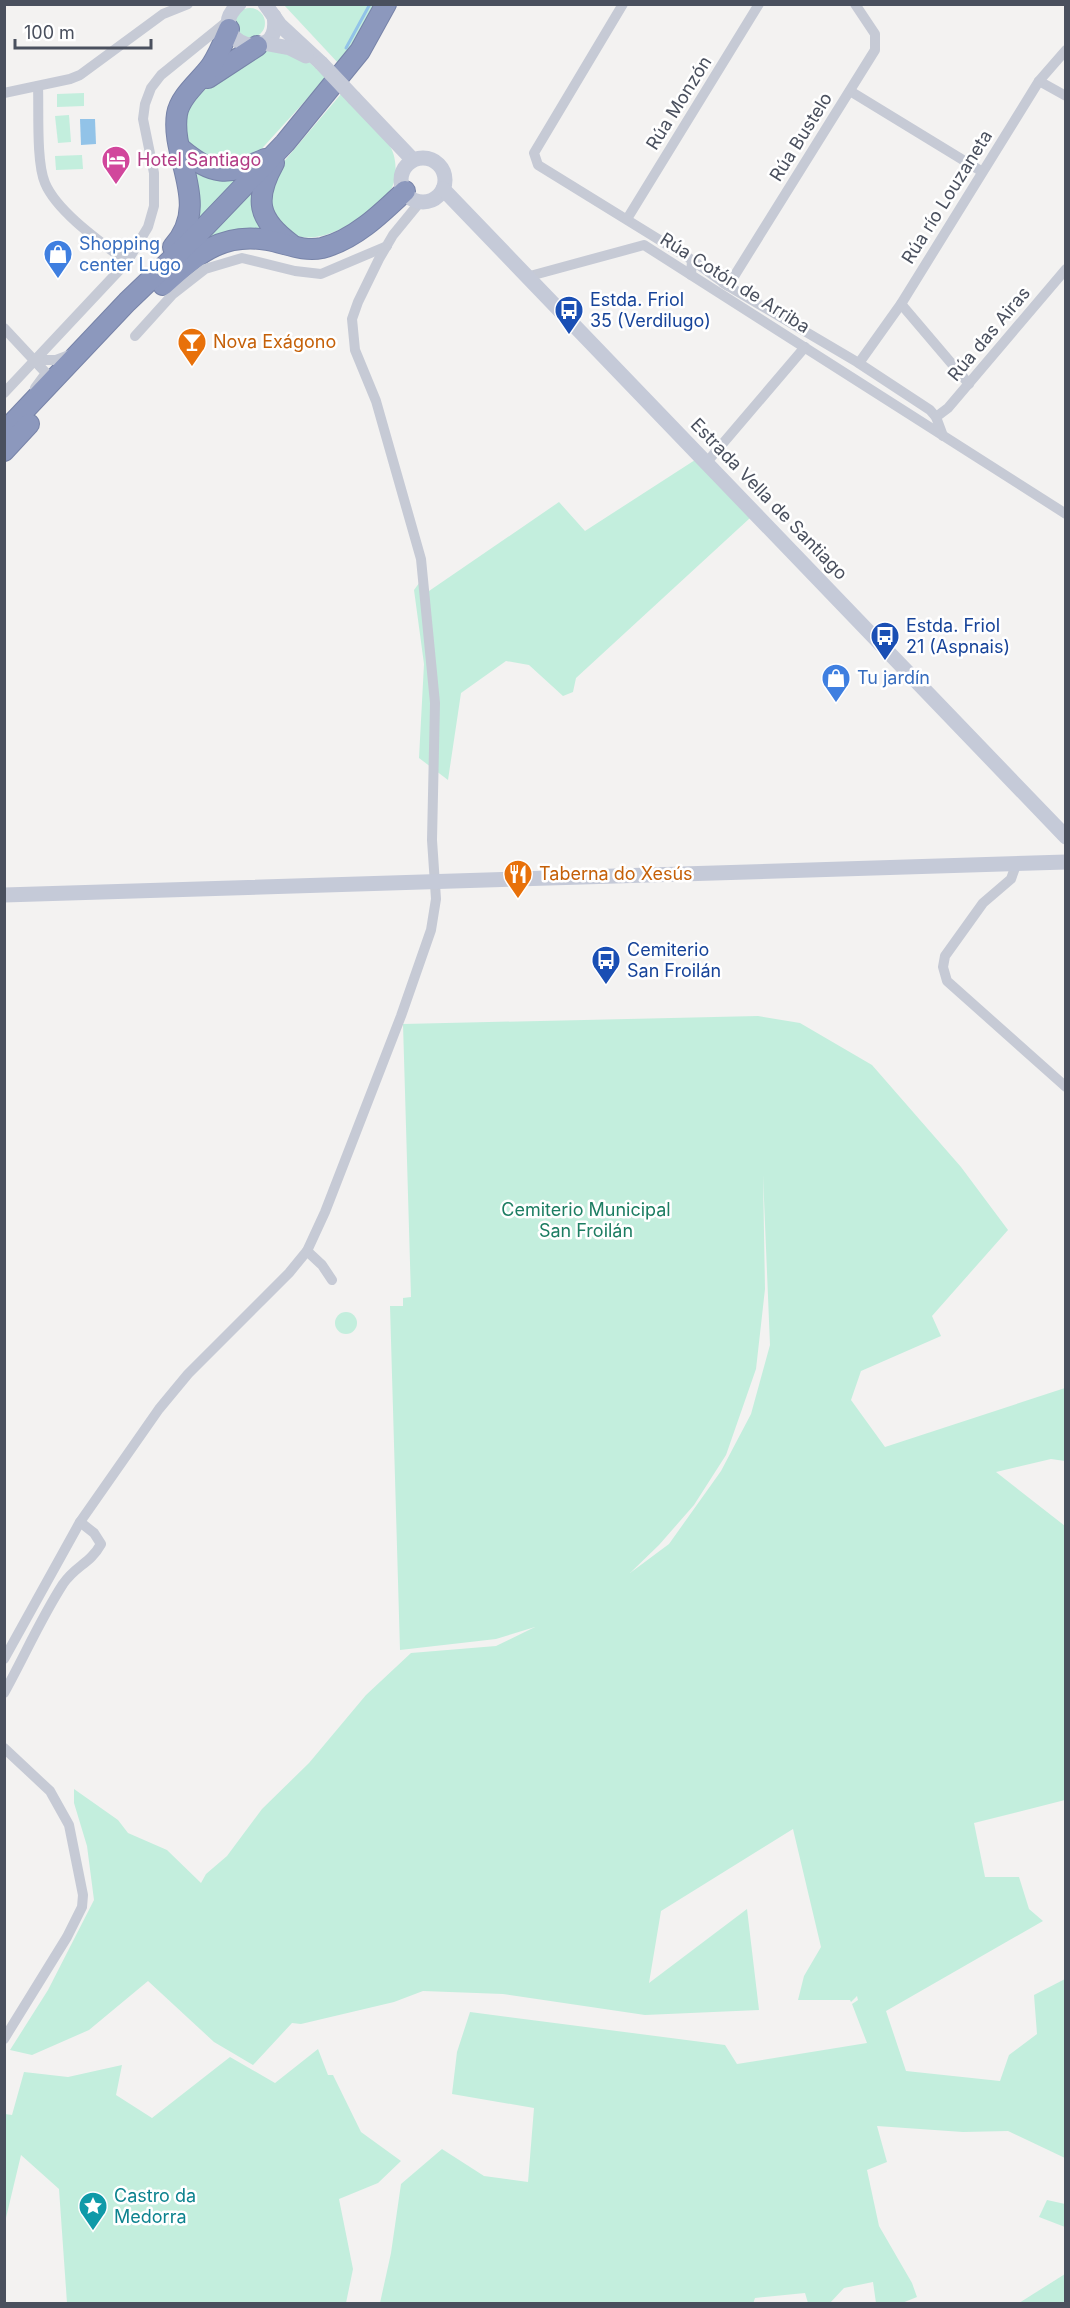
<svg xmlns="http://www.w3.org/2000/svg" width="1070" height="2308" font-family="Inter,sans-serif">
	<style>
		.green { fill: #c3eedd; fill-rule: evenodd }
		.water { fill: #92c3e8 }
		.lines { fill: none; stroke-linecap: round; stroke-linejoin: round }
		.stream { stroke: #92c3e8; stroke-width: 3 }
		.highway-casing { stroke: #7783a8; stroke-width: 22 }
		.street { stroke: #c6cad5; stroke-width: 10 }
		.secondary { stroke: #c5cad8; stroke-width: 15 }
		.highway { stroke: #8c98bd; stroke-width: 20 }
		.secondary-bridge { stroke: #c5cad8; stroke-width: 15 }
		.labels { text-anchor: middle; stroke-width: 5; stroke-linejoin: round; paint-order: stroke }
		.street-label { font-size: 18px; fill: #4a505e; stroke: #fff }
		.hotel-label { font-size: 18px; fill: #b23c85; stroke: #fff; text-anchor: start }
		.shop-label { font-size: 18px; fill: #366cbe; stroke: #fff; text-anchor: start }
		.transit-label { font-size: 18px; fill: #164399; stroke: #fff; text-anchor: start }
		.food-label { font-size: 18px; fill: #c56008; stroke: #fff; text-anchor: start }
		.park-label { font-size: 18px; fill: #1c7d62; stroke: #fff }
		.culture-label { font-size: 18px; fill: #0d838f; stroke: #fff; text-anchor: start }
	</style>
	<rect width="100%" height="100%" fill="#f3f2f1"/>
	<g class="green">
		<path d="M284,5H376L339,64Z"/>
		<circle cx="250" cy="23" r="15"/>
		<path d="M271,50L307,60L326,78L256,155C228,168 175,158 186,116C194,90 245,56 271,50Z"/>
		<path d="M84,93V106L57,107V94Z"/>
		<path d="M341,94C355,109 382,131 391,148C397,159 398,182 389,192C373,213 326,245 298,236C288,233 279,225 272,218L270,178Z"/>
		<path d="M69,115L71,142L58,143L55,116Z"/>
		<path d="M82,155L83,169L56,170L55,156Z"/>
		<path d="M198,169L232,178L235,183L199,221H194V171Z"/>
		<path d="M249,195H252L264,230L204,242Z"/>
		<path d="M695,460L750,518L576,678L573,692L563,696L529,665L506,661L461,693L448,780L419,758L424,664L414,590L422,579L429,591L559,502L585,531Z"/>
		<path d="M758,1016L800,1023L872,1065L961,1167L1008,1230L932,1316L941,1336L861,1371L851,1400L885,1447L1065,1388V1461L1051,1459L996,1472L1065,1526V1800L974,1823L985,1877H1019L1029,1909L1043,1921L886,2011L906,2071L1000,2081L1009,2055L1037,2034L1034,1995L1065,1979V2158L1008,2131L963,2132L877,2126L887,2162L867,2170L879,2226L912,2283L917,2297L902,2303H876L873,2282L844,2288L829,2304L808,2303L805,2293L755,2298L753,2304L380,2303L391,2253L401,2184L442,2149L484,2176L528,2182L534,2108L452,2094L457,2052L470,2012L725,2045L737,2064L867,2043L852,2004L858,2000L857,1996L851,2002L850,2000H798L804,1976L821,1947L793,1829L661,1911L649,1983L747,1909L759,2010L645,2015L503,1994L423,1991L394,2002L301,2024L292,2023L253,2065L214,2042L148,1981L89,2030L32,2055L10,2050L48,1990L94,1900L87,1846L74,1803V1789L118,1820L128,1833L167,1850L201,1883L206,1874L227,1856L262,1809L309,1763L366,1695L411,1653L496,1646L535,1627L496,1639L400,1650L390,1306H403V1298L411,1297L403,1024ZM763,1175L770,1345L751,1414L721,1471L669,1544L630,1573L659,1545L694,1505L726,1455L756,1369L765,1289Z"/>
		<circle cx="346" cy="1323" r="11"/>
		<path d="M318,2049L328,2075H333L361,2132L401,2161L378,2183L339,2199L353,2269L346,2303H67L59,2189L21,2155L5,2222V2114L12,2115L24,2072L68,2077L122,2065L116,2095L152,2118L230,2057L275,2083Z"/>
		<path d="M1047,2200L1065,2204V2227L1039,2217Z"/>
		<path d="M1065,2274V2303H1019Z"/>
	</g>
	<path class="water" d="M80,119H95L96,144L81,145Z"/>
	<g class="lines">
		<path class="stream" d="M346,48L370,4"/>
		<g class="highway-casing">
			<g id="highway">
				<path d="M208,78L257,46"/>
				<path d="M181,149C213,176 227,176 265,159"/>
				<path d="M274,163C254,199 257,219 291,244"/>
				<path d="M173,247C212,204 170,158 177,114C180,96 200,81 211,66C219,54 224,41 229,29"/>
				<path d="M163,285C195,256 221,232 267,240C285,243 303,252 322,248C354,240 381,214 405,191"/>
				<path d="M4,432L127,302L197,235L285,143L360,51L386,4"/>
				<path d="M4,451L29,424"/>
			</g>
		</g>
		<g class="street">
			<path d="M623,4L534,153L538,165L692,260L691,275"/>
			<path d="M1039,81L1066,96"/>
			<path d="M38,86C39,110 36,162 45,183C57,212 102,243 127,262"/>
			<path d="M850,91L981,171"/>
			<path d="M4,93L70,79L80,75L163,14L188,4"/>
			<path d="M627,219L759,4"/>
			<path d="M692,260L728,286L875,50V34L855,4"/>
			<path d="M530,276L644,245L1066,514"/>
			<path d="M723,283L857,362L930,410L936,417L943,436"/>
			<path d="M901,304L969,384"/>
			<path d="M4,328L46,373L35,388"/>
			<path d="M135,336L173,294L205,269L242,258L295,271L321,274L387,246"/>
			<path d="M35,360H56L72,354"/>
			<path d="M859,363L901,304L1039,81L1066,50"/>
			<path d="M4,393L127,262L148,227L154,206V173L143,119L145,104L151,88L161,75L229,20"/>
			<path d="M936,417L948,408L1066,269"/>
			<path d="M707,462L805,347"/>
			<path d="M1016,865L1011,879L983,903L945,956L943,967L947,981L1066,1087"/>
			<path d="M307,1251L322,1265L332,1280"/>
			<path d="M4,1659L80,1522L159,1409L188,1374L289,1273L307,1251L325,1212L401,1016L431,930L436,899L432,840L435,703L421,559L376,401L355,350L352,319L358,302L379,259L393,235L420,202"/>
			<path d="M4,1693C24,1657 41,1618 63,1584C76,1565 90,1564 101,1544L94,1533L80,1522"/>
			<path d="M4,1748L50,1791L69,1825L83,1895L82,1907L67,1937L4,2039"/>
		</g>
		<g class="secondary">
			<path d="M239,4C199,40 283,70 274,16"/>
			<path d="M265,4L280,25L321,63"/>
			<path d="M263,43L290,48L306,56"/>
			<path d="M354,98L413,160"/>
			<circle cx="423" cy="180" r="22"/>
			<path d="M443,189L1066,837"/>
			<path d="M4,895L1066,862"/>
		</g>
		<use href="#highway" class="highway"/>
		<path class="secondary-bridge" d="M321,63L354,98"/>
	</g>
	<defs>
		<g id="hotel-pin" transform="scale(1.5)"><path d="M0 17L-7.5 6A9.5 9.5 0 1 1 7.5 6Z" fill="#d1479c" stroke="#fff"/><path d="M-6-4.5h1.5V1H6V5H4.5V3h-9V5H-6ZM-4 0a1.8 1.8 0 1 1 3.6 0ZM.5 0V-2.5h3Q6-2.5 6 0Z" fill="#fff"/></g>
		<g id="shop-pin" transform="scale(1.5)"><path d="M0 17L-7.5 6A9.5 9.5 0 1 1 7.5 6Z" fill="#3f7fe0" stroke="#fff"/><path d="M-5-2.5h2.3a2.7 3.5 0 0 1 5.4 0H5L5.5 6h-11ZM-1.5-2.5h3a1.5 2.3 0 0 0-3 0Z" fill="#fff"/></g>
		<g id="bus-pin" transform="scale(1.5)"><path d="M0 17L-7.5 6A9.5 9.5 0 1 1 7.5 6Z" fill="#1a4fb4" stroke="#fff"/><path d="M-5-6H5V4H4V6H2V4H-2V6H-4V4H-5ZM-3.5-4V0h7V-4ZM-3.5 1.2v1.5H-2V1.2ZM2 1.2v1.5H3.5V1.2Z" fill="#fff"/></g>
		<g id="bar-pin" transform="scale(1.5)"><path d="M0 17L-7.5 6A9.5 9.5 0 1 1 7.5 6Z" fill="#e8710a" stroke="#fff"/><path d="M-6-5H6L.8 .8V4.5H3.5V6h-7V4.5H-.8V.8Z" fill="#fff"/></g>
		<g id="restaurant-pin" transform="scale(1.5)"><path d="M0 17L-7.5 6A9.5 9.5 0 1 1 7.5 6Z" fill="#e8710a" stroke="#fff"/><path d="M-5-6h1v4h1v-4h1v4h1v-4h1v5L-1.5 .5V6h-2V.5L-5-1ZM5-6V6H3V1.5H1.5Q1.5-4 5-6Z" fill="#fff"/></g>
		<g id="sight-pin" transform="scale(1.5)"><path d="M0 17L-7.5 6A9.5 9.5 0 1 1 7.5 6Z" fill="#0f9aa8" stroke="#fff"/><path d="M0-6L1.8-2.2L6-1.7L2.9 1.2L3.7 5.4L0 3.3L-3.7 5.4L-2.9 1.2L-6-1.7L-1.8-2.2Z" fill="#fff"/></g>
	</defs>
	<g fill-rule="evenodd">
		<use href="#hotel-pin" x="116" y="160"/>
		<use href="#shop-pin" x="58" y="254"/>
		<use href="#bus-pin" x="569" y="310"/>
		<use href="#bar-pin" x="192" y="342"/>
		<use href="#bus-pin" x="885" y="636"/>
		<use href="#shop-pin" x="836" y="678"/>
		<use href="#restaurant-pin" x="518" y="874"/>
		<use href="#bus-pin" x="606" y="960"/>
		<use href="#sight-pin" x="93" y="2206"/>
	</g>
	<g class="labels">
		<g class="street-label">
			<text transform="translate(679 103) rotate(-58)" y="6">Rúa Monzón</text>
			<text transform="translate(801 137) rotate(-58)" y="6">Rúa Bustelo</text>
			<text transform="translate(947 197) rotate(-58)" y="6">Rúa río Louzaneta</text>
			<text transform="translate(735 283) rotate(32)" y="6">Rúa Cotón de Arriba</text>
			<text transform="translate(989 334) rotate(-50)" y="6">Rúa das Airas</text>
			<text transform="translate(769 499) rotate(46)" y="6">Estrada Vella de Santiago</text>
		</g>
		<g class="hotel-label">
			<text x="137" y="166">Hotel Santiago</text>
		</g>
		<g class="shop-label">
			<text x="79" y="250">Shopping<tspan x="79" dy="21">center Lugo</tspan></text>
			<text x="857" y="684">Tu jardín</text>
		</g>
		<g class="transit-label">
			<text x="590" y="306">Estda. Friol<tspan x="590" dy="21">35 (Verdilugo)</tspan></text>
			<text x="906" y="632">Estda. Friol<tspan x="906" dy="21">21 (Aspnais)</tspan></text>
			<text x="627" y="956">Cemiterio<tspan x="627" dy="21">San Froilán</tspan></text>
		</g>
		<g class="food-label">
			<text x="213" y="348">Nova Exágono</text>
			<text x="539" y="880">Taberna do Xesús</text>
		</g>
		<g class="park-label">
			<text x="586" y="1216">Cemiterio Municipal<tspan x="586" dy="21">San Froilán</tspan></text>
		</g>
		<g class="culture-label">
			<text x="114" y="2202">Castro da<tspan x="114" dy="21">Medorra</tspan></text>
		</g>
	</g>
	<rect width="1070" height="2308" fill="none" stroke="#4a505e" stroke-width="12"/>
	<path d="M15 39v9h136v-9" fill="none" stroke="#4a505e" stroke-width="3"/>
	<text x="24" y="39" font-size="18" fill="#4a505e" stroke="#ffffff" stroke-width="4.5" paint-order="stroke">100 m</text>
</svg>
